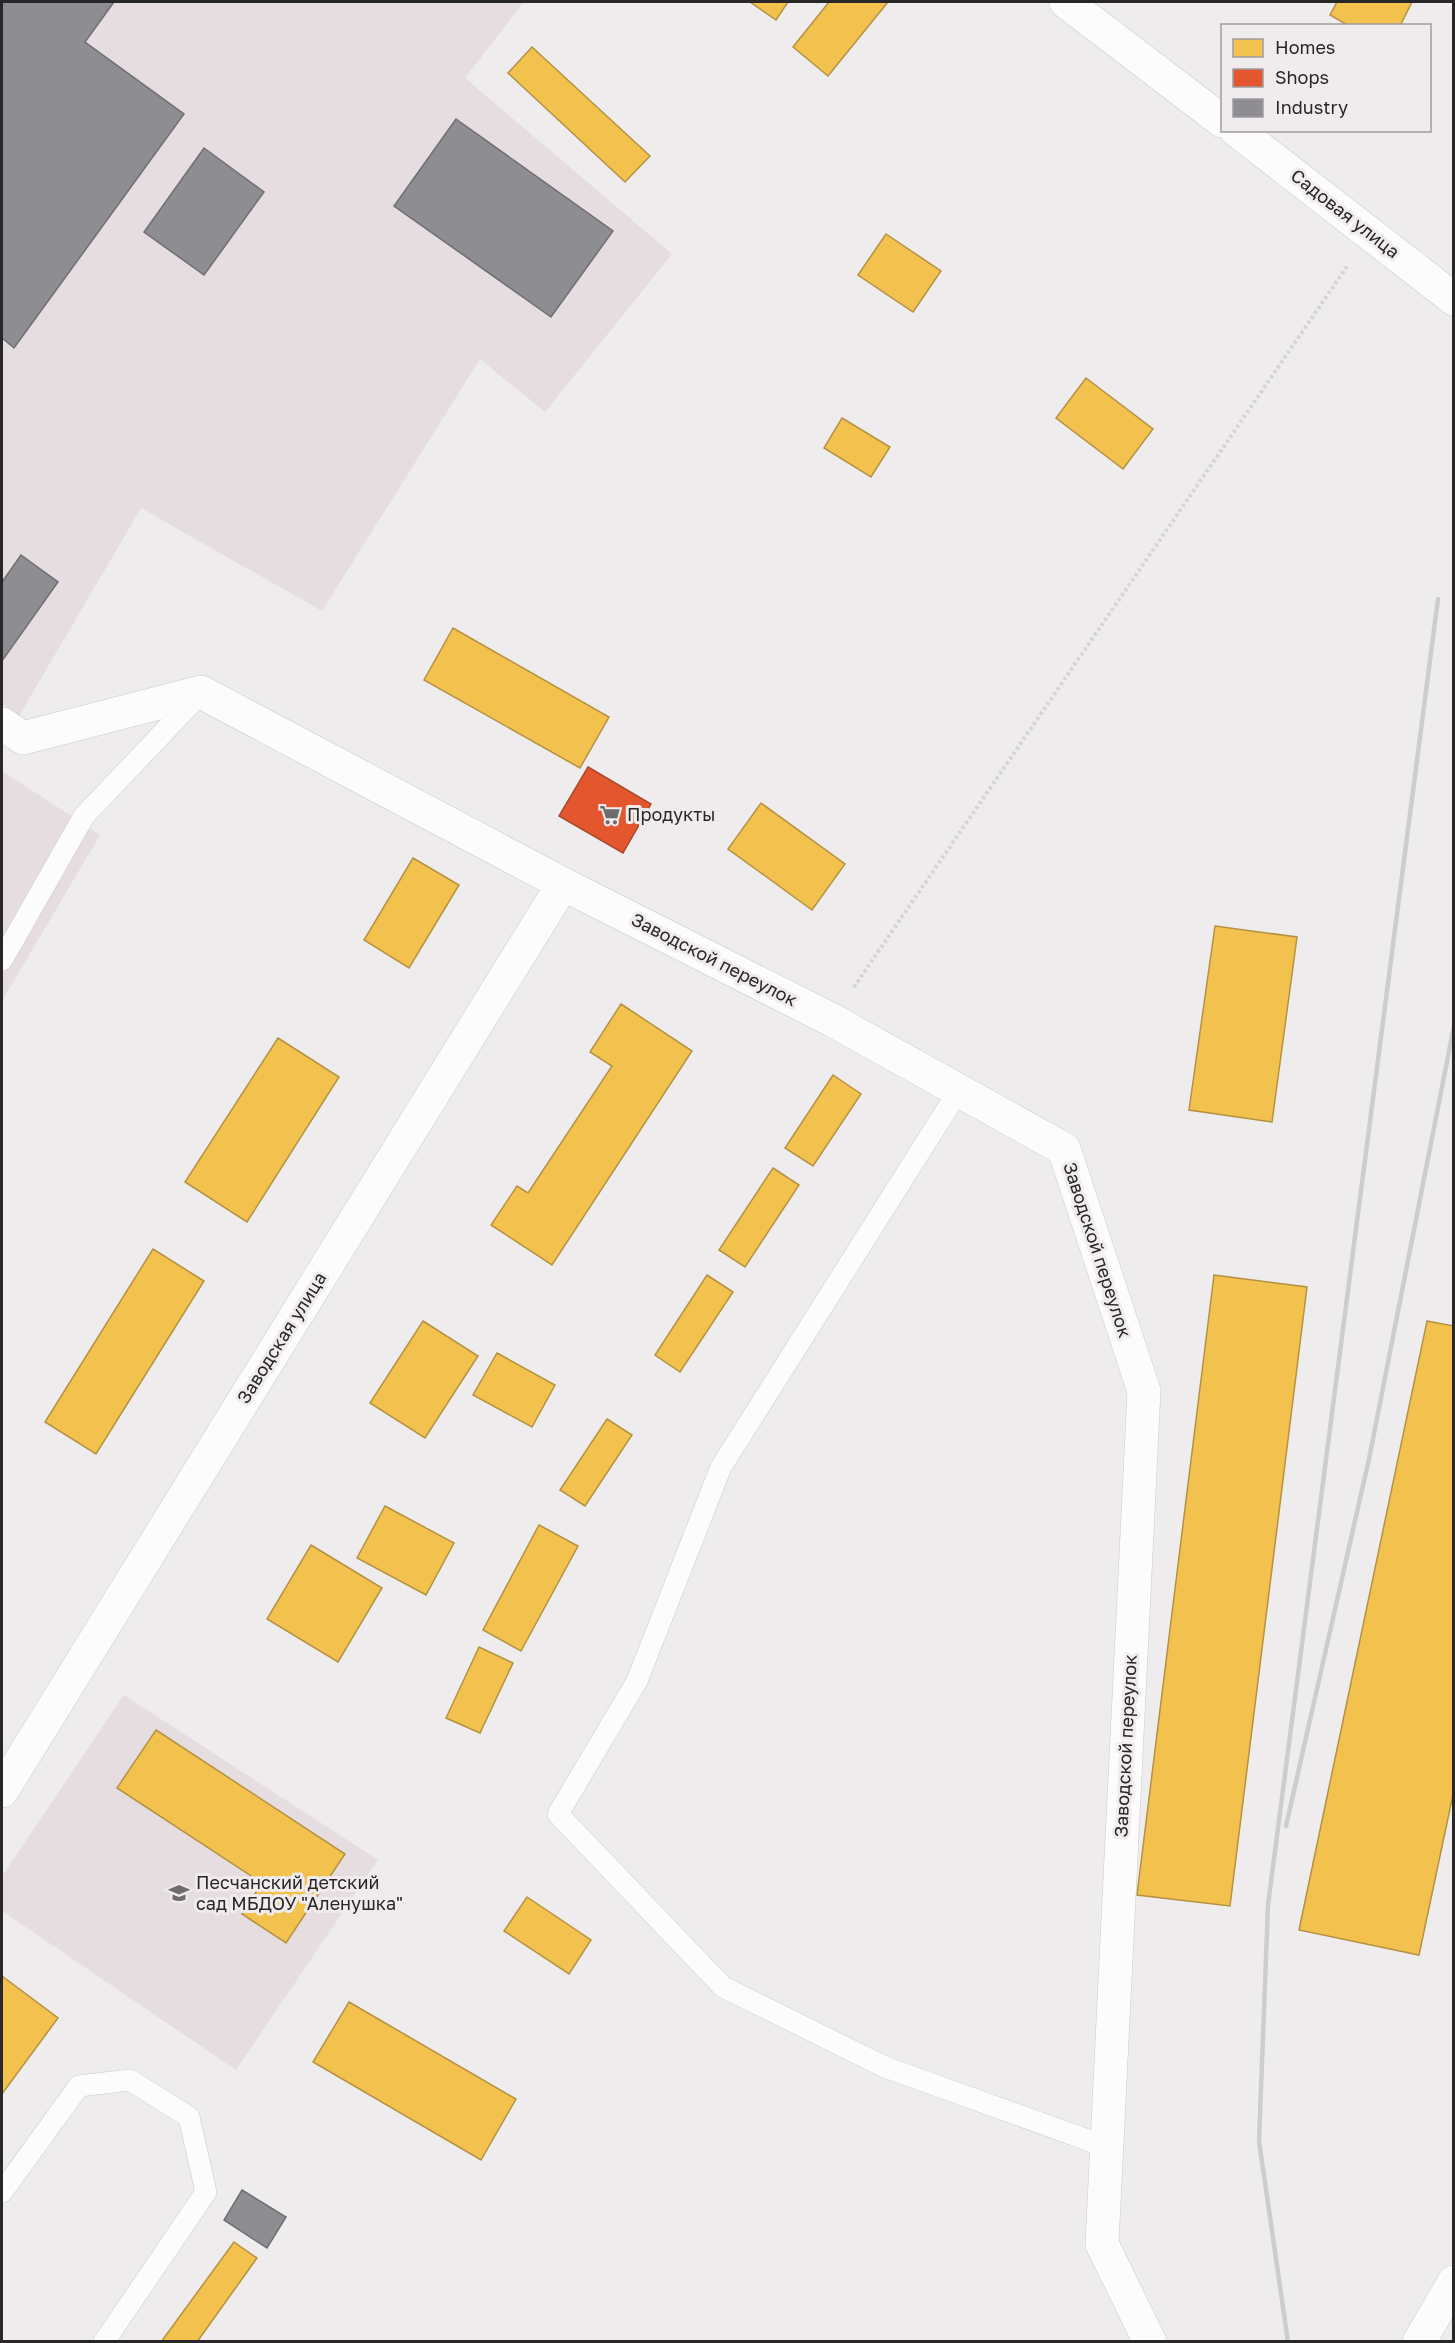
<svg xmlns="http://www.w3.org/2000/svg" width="1455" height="2343" font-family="'Golos Text',sans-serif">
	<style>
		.built { fill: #e5dde0 }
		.homes { fill: #f2c14e; stroke: #b59242; stroke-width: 1.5 }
		.shops { fill: #e4572e; stroke: #ac482c; stroke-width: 1.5 }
		.industry { fill: #8d8d92; stroke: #6f6e72; stroke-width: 1.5 }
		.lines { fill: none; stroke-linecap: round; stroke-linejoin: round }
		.service-casing { stroke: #cccaca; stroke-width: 22 }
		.minor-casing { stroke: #cccaca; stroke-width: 34 }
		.path { stroke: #d5d3d4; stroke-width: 4; stroke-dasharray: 3 3; stroke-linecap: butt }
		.service { stroke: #fdfcfc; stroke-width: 21 }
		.minor { stroke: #fdfcfc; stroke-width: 33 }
		.rail { stroke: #cecdcd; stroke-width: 4.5 }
		.labels { text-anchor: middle; stroke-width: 6; stroke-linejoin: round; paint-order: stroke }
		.street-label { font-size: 18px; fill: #282627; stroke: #f0ebed }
		.poi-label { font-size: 18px; fill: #282627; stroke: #f0ebed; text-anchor: start }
	</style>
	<rect width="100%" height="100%" fill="#efeced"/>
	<g class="built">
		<path d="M2,2H524L465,78L672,254L545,412L480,359L322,611L141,508L19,716L2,704Z"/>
		<path d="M2,771L100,835L2,1001Z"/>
		<path d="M124,1695L378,1860L236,2070L2,1911V1876Z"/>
	</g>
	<g class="homes">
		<path d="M750,2H788L776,20Z"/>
		<path d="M829,2H888L828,76L793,47Z"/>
		<path d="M1337,2H1412L1400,26H1349L1330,15Z"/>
		<path d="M532,47L650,156L625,182L508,73Z"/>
		<path d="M886,234L941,271L913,312L858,275Z"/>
		<path d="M1086,378L1153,429L1123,469L1056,418Z"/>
		<path d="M842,418L890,447L871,477L824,448Z"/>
		<path d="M453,628L609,717L580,768L424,680Z"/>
		<path d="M761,803L845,864L812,910L728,849Z"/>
		<path d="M413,858L459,885L409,968L364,940Z"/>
		<path d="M1215,926L1297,937L1272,1122L1189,1110Z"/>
		<path d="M621,1004L692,1051L552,1265L491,1225L517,1186L528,1193L612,1066L590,1052Z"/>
		<path d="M278,1038L339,1077L247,1222L185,1182Z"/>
		<path d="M833,1075L861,1094L813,1166L785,1148Z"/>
		<path d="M773,1168L799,1185L745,1267L719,1250Z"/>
		<path d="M153,1249L204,1281L96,1454L45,1422Z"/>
		<path d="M707,1275L733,1292L680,1372L655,1355Z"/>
		<path d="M1214,1275L1307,1287L1230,1906L1137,1895Z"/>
		<path d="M423,1321L478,1356L425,1438L370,1403Z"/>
		<path d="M1427,1321L1454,1326V1790L1419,1955L1299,1930Z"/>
		<path d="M497,1353L555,1385L532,1427L473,1395Z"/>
		<path d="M607,1419L632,1435L585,1506L560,1490Z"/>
		<path d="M385,1506L454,1543L426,1595L357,1558Z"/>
		<path d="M539,1525L578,1546L521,1651L483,1630Z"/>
		<path d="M311,1545L382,1588L338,1662L267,1619Z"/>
		<path d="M479,1647L513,1663L480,1733L446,1718Z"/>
		<path d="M156,1730L345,1854L286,1943L242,1914L262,1883L117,1788Z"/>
		<path d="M527,1897L591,1940L569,1974L504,1931Z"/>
		<path d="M2,1976L58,2018L2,2094Z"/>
		<path d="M349,2002L516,2099L481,2160L313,2062Z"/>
		<path d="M234,2242L257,2258L197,2342H161Z"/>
	</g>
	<path class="shops" d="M588,767L651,804L623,853L559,816Z"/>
	<g class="industry">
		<path d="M2,2H114L85,42L184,114L14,348L2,338Z"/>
		<path d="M456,119L613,231L551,317L394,206Z"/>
		<path d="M204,148L264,192L204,275L144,232Z"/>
		<path d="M21,555L58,582L2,661V582Z"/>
		<path d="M242,2190L286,2217L267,2248L224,2220Z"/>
	</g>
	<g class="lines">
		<g class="service-casing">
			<g id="service">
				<path d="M2,960L84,816L199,695"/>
				<path d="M959,1090L721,1467L637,1681L558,1814L723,1987L885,2067L1107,2147"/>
				<path d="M2,2192L79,2086L130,2080L189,2117L206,2192L104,2342"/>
			</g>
		</g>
		<g class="minor-casing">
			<g id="minor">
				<path d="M1066,2L1222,121"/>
				<path d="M1236,130L1454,299"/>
				<path d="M2,724L23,738L201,692L563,884L832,1020L1064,1149L1144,1391L1102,2244L1150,2342"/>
				<path d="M2,1791L563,884"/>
				<path d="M1419,2342L1454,2282"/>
			</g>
		</g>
		<path class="path" d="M854,987L1348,265"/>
		<use href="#service" class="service"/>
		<use href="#minor" class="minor"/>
		<g class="rail">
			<path d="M1286,1826L1369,1459L1454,1026"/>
			<path d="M1288,2342L1259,2141L1268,1905L1438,599"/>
		</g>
	</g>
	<defs>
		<g id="supermarket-bare" transform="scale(1.62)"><path d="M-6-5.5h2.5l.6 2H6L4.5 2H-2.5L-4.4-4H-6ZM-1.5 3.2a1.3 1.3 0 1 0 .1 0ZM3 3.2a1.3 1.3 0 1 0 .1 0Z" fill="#6e6b6c" stroke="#f0ebed" stroke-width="2.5" paint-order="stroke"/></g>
		<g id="school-bare" transform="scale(1.62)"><path d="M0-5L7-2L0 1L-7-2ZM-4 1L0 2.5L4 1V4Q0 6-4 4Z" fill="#6e6b6c" stroke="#f0ebed" stroke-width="2.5" paint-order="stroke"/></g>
	</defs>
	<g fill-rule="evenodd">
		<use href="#supermarket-bare" x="610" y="815"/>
		<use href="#school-bare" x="179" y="1893"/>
	</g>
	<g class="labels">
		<g class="street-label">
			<text transform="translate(1345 214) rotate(38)" y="6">Садовая улица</text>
			<text transform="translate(714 960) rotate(27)" y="6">Заводской переулок</text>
			<text transform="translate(1097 1250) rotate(72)" y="6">Заводской переулок</text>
			<text transform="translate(282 1338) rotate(-58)" y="6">Заводская улица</text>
			<text transform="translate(1126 1746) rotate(-87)" y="6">Заводской переулок</text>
		</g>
		<g class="poi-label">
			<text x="627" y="821">Продукты</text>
			<text x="196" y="1889">Песчанский детский<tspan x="196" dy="21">сад МБДОУ "Аленушка"</tspan></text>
		</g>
	</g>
	<rect width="1455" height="2343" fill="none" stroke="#282627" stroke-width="6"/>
	<rect x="1221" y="24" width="210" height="108" fill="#f0ebed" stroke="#a09c9e" stroke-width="1.5"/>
	<rect x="1233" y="39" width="30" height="18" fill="#f2c14e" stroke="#a09c9e" stroke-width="1.5"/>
	<text x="1275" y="54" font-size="18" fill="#282627">Homes</text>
	<rect x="1233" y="69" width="30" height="18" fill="#e4572e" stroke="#a09c9e" stroke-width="1.5"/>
	<text x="1275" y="84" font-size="18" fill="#282627">Shops</text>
	<rect x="1233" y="99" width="30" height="18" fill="#8d8d92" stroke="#a09c9e" stroke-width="1.5"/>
	<text x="1275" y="114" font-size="18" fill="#282627">Industry</text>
</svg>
